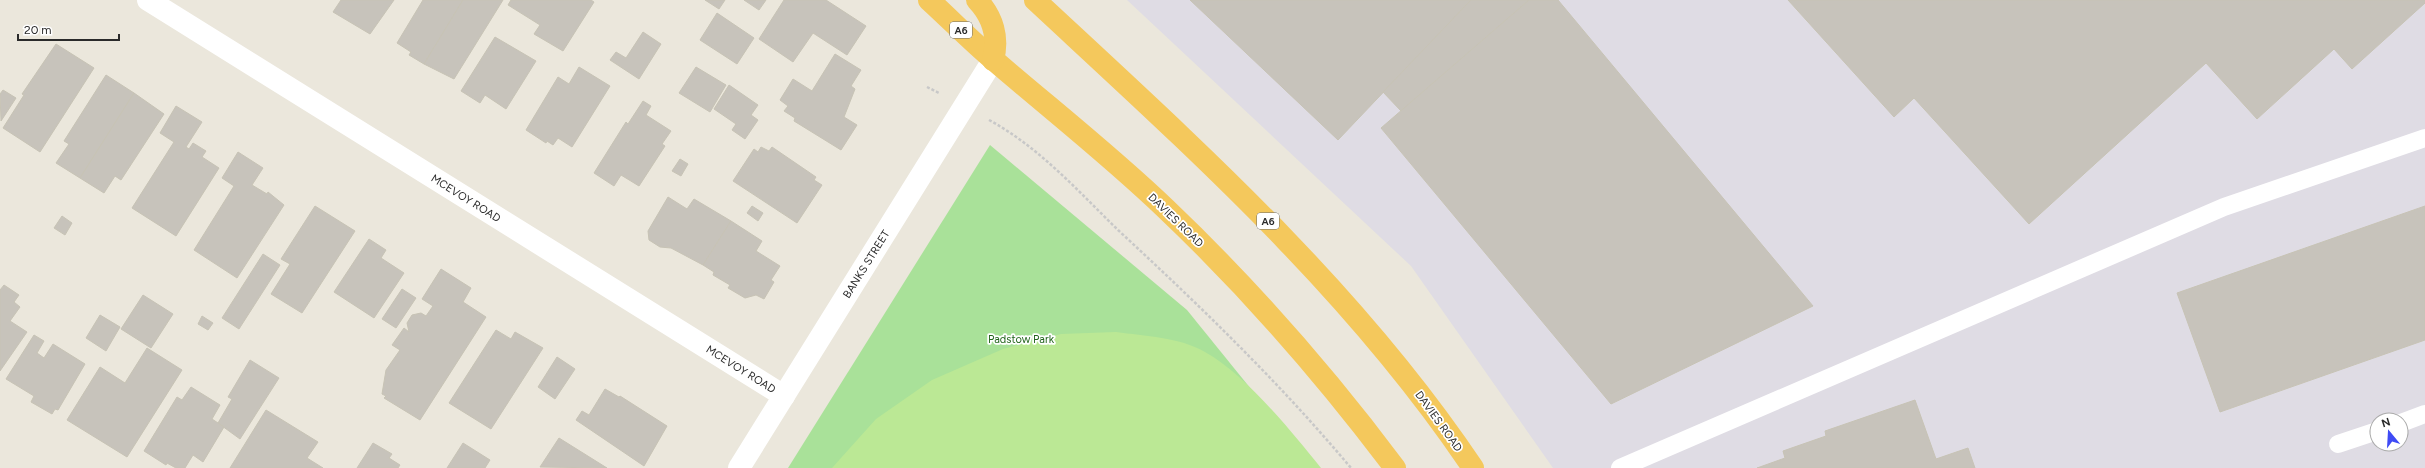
<svg xmlns="http://www.w3.org/2000/svg" width="2425" height="468" font-family="Figtree,sans-serif">
	<style>
		.industrial { fill: #dfdce4; fill-rule: evenodd }
		.green { fill: #a9e199 }
		.pitch { fill: #bbe895 }
		.building { fill: #c7c3bb; stroke: #c7c3b5 }
		.lines { fill: none; stroke-linecap: round; stroke-linejoin: round }
		.path { stroke: #c8c8c8; stroke-width: 2.5; stroke-dasharray: 3 2; stroke-linecap: butt }
		.service { stroke: #fff; stroke-width: 18 }
		.minor { stroke: #fff; stroke-width: 22 }
		.trunk { stroke: #f4c85c; stroke-width: 22 }
		.labels { text-anchor: middle; stroke-width: 3.5; stroke-linejoin: round; paint-order: stroke }
		.shield { fill: #fff; stroke: #6a6a6a; stroke-width: 1 }
		.shield-label { font-size: 10px; font-weight: bold; fill: #2a2a2a }
		.street-label { font-size: 11px; fill: #2a2a2a; stroke: #fff }
		.park-label { font-size: 11px; fill: #22651c; stroke: #fff }
	</style>
	<rect width="100%" height="100%" fill="#ebe7dc"/>
	<path class="industrial" d="M1127,0H2425V468H1553L1411,266ZM2377,420H2401V444H2377Z"/>
	<path class="green" d="M990,145L1187,310L1315,468H788Z"/>
	<path class="pitch" d="M1116,332C1145,336 1179,337 1205,352C1246,375 1291,431 1321,468H832L876,419L932,380L1003,349L1061,334Z"/>
	<g class="building">
		<path d="M341,0H394L370,34L333,12Z"/>
		<path d="M423,0H463L424,64L409,55L411,52L397,43Z"/>
		<path d="M463,0H503L454,79L424,64Z"/>
		<path d="M511,0H591L594,2L563,51L534,34L540,25L508,5Z"/>
		<path d="M705,0H725L719,9Z"/>
		<path d="M744,0H766L759,10Z"/>
		<path d="M784,0H826L866,26L847,55L813,33L793,62L759,39Z"/>
		<path d="M1190,0H1471L1338,140Z"/>
		<path d="M1471,0H1529L1401,111L1383,92Z"/>
		<path d="M1529,0H1558L1813,306L1611,404L1381,128Z"/>
		<path d="M1788,0H2425V3L2352,69L2334,49L2257,119L2206,63L2029,224L1914,98L1894,117Z"/>
		<path d="M717,13L754,38L737,64L700,40Z"/>
		<path d="M643,32L661,44L639,79L610,60L616,52L626,58Z"/>
		<path d="M495,37L536,61L506,109L485,95L480,103L461,91Z"/>
		<path d="M56,44L94,68L40,152L3,128L24,95L22,94Z"/>
		<path d="M835,54L861,70L851,86L855,89L844,117L857,125L841,150L794,121L795,118L784,111L788,106L780,100L793,79L812,91Z"/>
		<path d="M579,67L610,86L572,147L558,138L553,145L547,141L546,143L526,130L558,77L569,84Z"/>
		<path d="M696,67L726,85L710,112L679,93Z"/>
		<path d="M106,75L134,93L80,178L56,163L69,144L64,141Z"/>
		<path d="M729,85L758,105L751,115L758,120L745,139L732,130L736,124L714,109Z"/>
		<path d="M3,90L16,98L1,121L0,94Z"/>
		<path d="M134,93L164,114L121,180L115,176L104,193L80,178Z"/>
		<path d="M643,101L651,106L646,115L671,131L662,144L665,146L639,186L621,175L614,186L594,173L626,122L628,124Z"/>
		<path d="M176,106L202,122L186,147L189,149L193,143L206,151L202,157L219,168L176,236L132,208L174,142L160,133Z"/>
		<path d="M761,147L769,151L772,147L816,177L814,180L822,185L797,223L733,181L754,149L758,152Z"/>
		<path d="M238,152L263,168L252,185L267,194L268,192L284,205L237,278L194,250L234,186L222,178Z"/>
		<path d="M680,159L688,164L681,176L672,171Z"/>
		<path d="M668,197L687,209L694,199L731,221L703,265L671,248L660,247L649,240L648,231Z"/>
		<path d="M315,206L355,231L302,313L271,294L290,264L281,259Z"/>
		<path d="M752,206L763,213L758,221L747,213Z"/>
		<path d="M2425,206V340L2220,412L2177,293Z"/>
		<path d="M62,216L72,223L65,235L54,228Z"/>
		<path d="M731,221L762,241L756,251L780,266L771,280L774,282L764,299L756,295L745,298L728,288L730,285L713,275L714,272L703,265Z"/>
		<path d="M369,239L386,250L381,258L404,273L374,318L334,292Z"/>
		<path d="M263,254L280,265L239,329L222,318Z"/>
		<path d="M441,269L471,288L463,302L486,317L420,420L384,398L386,396L382,394L386,370L400,350L392,345L404,328L409,332L407,323L412,315L421,313L426,316L433,306L422,299Z"/>
		<path d="M4,285L19,295L14,302L20,307L10,321L27,332L0,371V290Z"/>
		<path d="M402,289L416,298L396,328L382,319Z"/>
		<path d="M143,295L173,314L151,348L121,329Z"/>
		<path d="M100,315L120,327L106,351L86,338Z"/>
		<path d="M202,316L213,323L208,330L198,324Z"/>
		<path d="M496,330L511,339L515,332L543,348L491,429L449,403Z"/>
		<path d="M34,335L44,341L37,353L44,358L53,344L85,364L58,410L55,409L52,414L31,402L34,396L6,379Z"/>
		<path d="M147,348L182,370L127,457L67,420L100,367L125,383Z"/>
		<path d="M557,357L575,369L555,399L538,387Z"/>
		<path d="M250,360L279,378L240,439L218,423L232,399L228,397Z"/>
		<path d="M191,387L220,405L212,419L224,427L203,462L193,455L185,468H176L167,463L166,465L144,451L177,397L182,400Z"/>
		<path d="M605,389L619,397L620,396L667,426L644,466L576,420L582,411L589,415Z"/>
		<path d="M1915,400L1936,459L1968,448L1975,468H1757L1785,458L1783,451L1826,436L1825,431Z"/>
		<path d="M266,410L318,442L307,458L323,468H230Z"/>
		<path d="M559,438L607,468L540,467Z"/>
		<path d="M373,443L392,454L389,458L400,465L398,468H357Z"/>
		<path d="M463,443L490,460L485,468H447Z"/>
	</g>
	<g class="lines">
		<g class="path">
			<path d="M927,87L939,93"/>
			<path d="M989,120C1039,147 1078,191 1118,230C1200,306 1279,382 1351,468"/>
		</g>
		<g class="service">
			<path d="M2401,423L2425,414"/>
			<path d="M2338,444L2377,431"/>
			<path d="M1620,468L2224,207L2425,138"/>
		</g>
		<g class="minor">
			<path d="M148,0L784,396"/>
			<path d="M739,468L993,60"/>
		</g>
		<g class="trunk">
			<path d="M929,0C951,20 972,42 995,61C1052,110 1112,157 1166,209C1250,289 1326,376 1395,468"/>
			<path d="M977,0C993,17 999,38 993,60"/>
			<path d="M1035,0C1192,146 1353,289 1473,468"/>
		</g>
	</g>
	<g class="labels">
		<g class="shield">
			<rect x="950" y="22" width="22" height="16" rx="3"/>
			<rect x="1257" y="213" width="22" height="16" rx="3"/>
		</g>
		<g class="shield-label">
			<text x="961" y="34">A6</text>
			<text x="1268" y="225">A6</text>
		</g>
		<g class="street-label">
			<text transform="translate(466 198) rotate(32)" y="4">MCEVOY ROAD</text>
			<text transform="translate(1176 220) rotate(44)" y="4">DAVIES ROAD</text>
			<text transform="translate(866 264) rotate(-58)" y="4">BANKS STREET</text>
			<text transform="translate(741 369) rotate(32)" y="4">MCEVOY ROAD</text>
			<text transform="translate(1439 421) rotate(54)" y="4">DAVIES ROAD</text>
		</g>
		<g class="park-label">
			<text x="1021" y="343">Padstow Park</text>
		</g>
	</g>
	<g transform="translate(2389 432) rotate(342)"><circle r="19" fill="#ffffff" stroke="#aaaaaa"/>
	<path d="M0-3L7 15L0 10L-7 15Z" fill="#3f4bf5"/>
	<text y="-6" font-size="11" font-weight="bold" text-anchor="middle" fill="#2a2a2a">N</text>
	</g>
	<path d="M18 34v6h101v-6" fill="none" stroke="#2a2a2a" stroke-width="2"/>
	<text x="24" y="34" font-size="12" fill="#2a2a2a" stroke="#ffffff" stroke-width="3" paint-order="stroke">20 m</text>
</svg>
